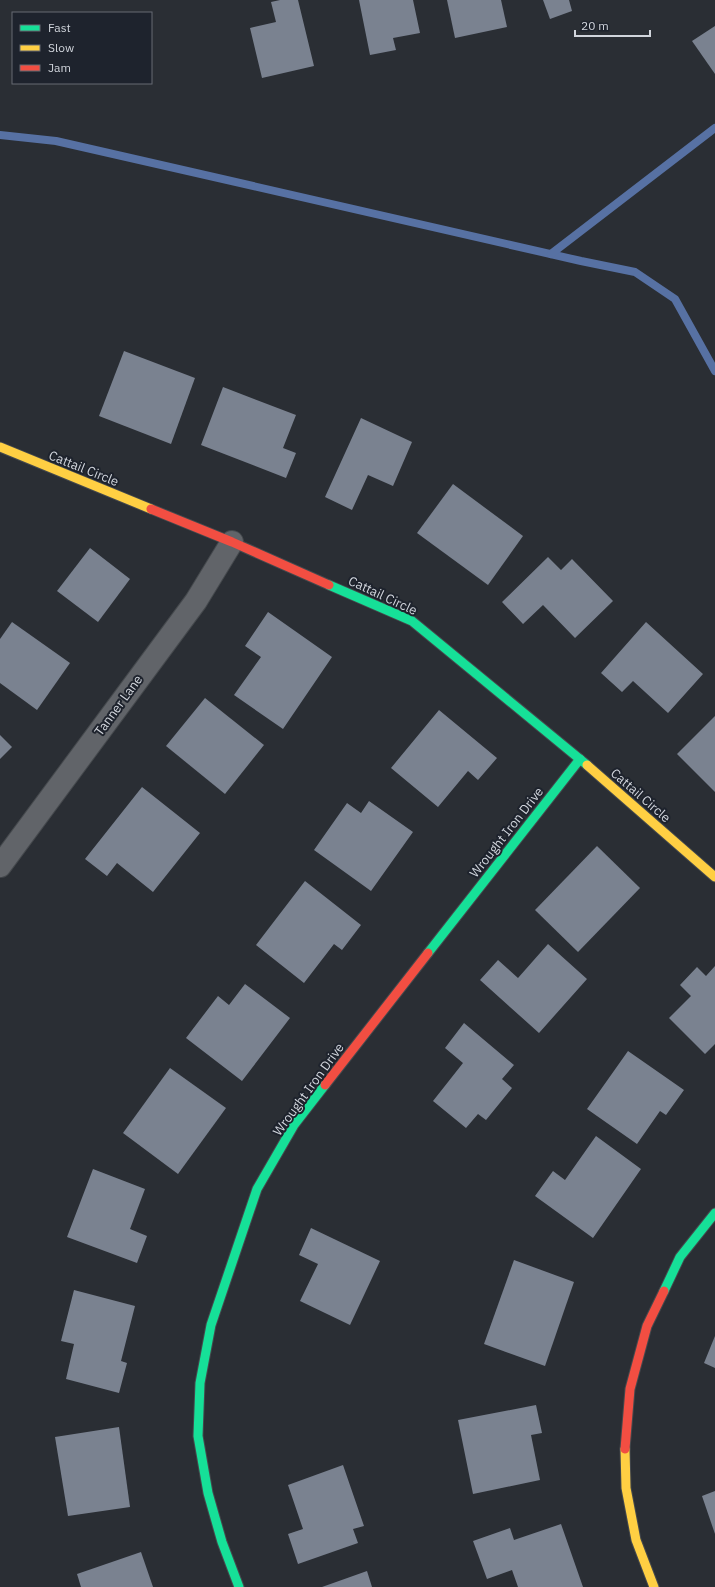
<svg xmlns="http://www.w3.org/2000/svg" width="715" height="1587" font-family="'IBM Plex Sans',sans-serif">
	<style>
		.lines { fill: none; stroke-linecap: round; stroke-linejoin: round }
		.stream { stroke: #5771a3; stroke-width: 8 }
		.building { fill: #7a8290 }
		.street-casing { stroke: #45494d; stroke-width: 24 }
		.fast-casing { stroke: #45494d; stroke-width: 11 }
		.slow-casing { stroke: #45494d; stroke-width: 11 }
		.jam-casing { stroke: #45494d; stroke-width: 11 }
		.street { stroke: #616469; stroke-width: 22 }
		.fast { stroke: #16e098; stroke-width: 9 }
		.slow { stroke: #ffcf43; stroke-width: 9 }
		.jam { stroke: #f24e42; stroke-width: 9 }
		.labels { text-anchor: middle; stroke-width: 4; stroke-linejoin: round; paint-order: stroke }
		.street-label { font-size: 13px; fill: #d1d5dc; stroke: #1e232d }
	</style>
	<rect width="100%" height="100%" fill="#2a2e34"/>
	<g class="lines">
		<g class="stream">
			<path d="M0,135L56,141L581,261L635,272L675,299L715,371"/>
			<path d="M551,254L715,128"/>
		</g>
	</g>
	<g class="building">
		<path d="M280,0H298L314,66L262,78L250,28L276,22L271,2Z"/>
		<path d="M359,0H413L420,33L393,38L396,50L370,55Z"/>
		<path d="M447,0H501L507,27L455,38Z"/>
		<path d="M543,0H569L572,11L550,19Z"/>
		<path d="M715,26V74L692,41Z"/>
		<path d="M124,351L195,378L171,444L99,416Z"/>
		<path d="M223,387L296,415L283,448L296,453L286,478L201,445Z"/>
		<path d="M361,418L412,442L393,486L368,475L352,510L325,497Z"/>
		<path d="M453,484L523,536L488,585L417,533Z"/>
		<path d="M90,548L130,579L98,622L57,591Z"/>
		<path d="M548,557L561,570L572,559L613,601L575,638L543,605L523,624L502,602Z"/>
		<path d="M268,612L332,657L283,729L234,695L261,657L245,646Z"/>
		<path d="M12,622L70,663L37,710L0,683V639Z"/>
		<path d="M646,622L703,674L668,713L633,681L622,692L601,673Z"/>
		<path d="M205,698L264,745L225,794L166,746Z"/>
		<path d="M439,710L497,758L478,780L468,771L438,807L391,768Z"/>
		<path d="M715,716V792L677,754Z"/>
		<path d="M0,735L12,747L0,759Z"/>
		<path d="M142,787L200,833L153,892L117,863L107,876L85,859Z"/>
		<path d="M369,801L413,832L371,891L314,850L347,803L361,813Z"/>
		<path d="M597,846L640,888L578,952L535,910Z"/>
		<path d="M305,881L361,925L342,950L334,944L304,983L256,945Z"/>
		<path d="M548,944L587,979L539,1033L480,980L498,960L518,978Z"/>
		<path d="M715,966V1044L705,1054L669,1018L691,996L680,985L697,967L706,976Z"/>
		<path d="M245,984L290,1018L242,1081L186,1038L218,996L229,1005Z"/>
		<path d="M464,1023L514,1065L502,1079L512,1088L486,1120L478,1114L466,1128L433,1101L463,1063L445,1048Z"/>
		<path d="M628,1051L684,1090L666,1115L660,1111L637,1144L587,1109Z"/>
		<path d="M170,1068L226,1108L178,1174L123,1133Z"/>
		<path d="M596,1136L641,1169L593,1238L535,1196L553,1171L565,1180Z"/>
		<path d="M93,1169L145,1189L130,1229L147,1236L137,1263L67,1237Z"/>
		<path d="M311,1228L380,1261L350,1325L300,1301L318,1264L299,1255Z"/>
		<path d="M514,1260L574,1282L545,1366L484,1344Z"/>
		<path d="M74,1290L135,1306L121,1361L127,1363L119,1393L66,1379L74,1344L61,1341Z"/>
		<path d="M715,1336V1368L704,1363Z"/>
		<path d="M536,1405L542,1433L531,1435L540,1480L473,1494L458,1420Z"/>
		<path d="M119,1427L130,1507L68,1516L55,1437Z"/>
		<path d="M343,1465L364,1526L353,1529L358,1543L298,1564L288,1534L303,1529L288,1485Z"/>
		<path d="M715,1491V1534L702,1496Z"/>
		<path d="M561,1524L583,1587H518L512,1570L487,1579L473,1541L510,1528L514,1540Z"/>
		<path d="M141,1552L153,1587H81L77,1574Z"/>
		<path d="M367,1571L372,1587H322Z"/>
	</g>
	<g class="lines">
		<g class="street-casing">
			<path id="street" d="M0,866L196,601L232,542"/>
		</g>
		<g class="fast-casing">
			<g id="fast">
				<path d="M329,585L412,621L587,765"/>
				<path d="M428,953L580,759"/>
				<path d="M664,1291L680,1257L715,1213"/>
				<path d="M239,1587L222,1542L208,1493L198,1436L200,1383L211,1325L257,1189L294,1125L325,1085"/>
			</g>
		</g>
		<g class="slow-casing">
			<g id="slow">
				<path d="M0,447L151,509"/>
				<path d="M587,765L715,877"/>
				<path d="M625,1449L626,1488L636,1540L654,1587"/>
			</g>
		</g>
		<g class="jam-casing">
			<g id="jam">
				<path d="M151,509L232,542L329,585"/>
				<path d="M325,1085L428,953"/>
				<path d="M625,1449L630,1389L647,1326L664,1291"/>
			</g>
		</g>
		<use href="#street" class="street"/>
		<use href="#fast" class="fast"/>
		<use href="#slow" class="slow"/>
		<use href="#jam" class="jam"/>
	</g>
	<g class="labels">
		<g class="street-label">
			<text transform="translate(84 468) rotate(22)" y="5">Cattail Circle</text>
			<text transform="translate(383 595) rotate(25)" y="5">Cattail Circle</text>
			<text transform="translate(118 705) rotate(-54)" y="5">Tanner Lane</text>
			<text transform="translate(641 795) rotate(41)" y="5">Cattail Circle</text>
			<text transform="translate(506 832) rotate(-52)" y="5">Wrought Iron Drive</text>
			<text transform="translate(308 1089) rotate(-54)" y="5">Wrought Iron Drive</text>
		</g>
	</g>
	<rect x="12" y="12" width="140" height="72" fill="#1e232d" stroke="#666a73"/>
	<rect x="20" y="25" width="20" height="6" fill="#16e098" stroke="#666a73"/>
	<text x="48" y="32" font-size="12" fill="#d1d5dc">Fast</text>
	<rect x="20" y="45" width="20" height="6" fill="#ffcf43" stroke="#666a73"/>
	<text x="48" y="52" font-size="12" fill="#d1d5dc">Slow</text>
	<rect x="20" y="65" width="20" height="6" fill="#f24e42" stroke="#666a73"/>
	<text x="48" y="72" font-size="12" fill="#d1d5dc">Jam</text>
	<path d="M575 30v6h75v-6" fill="none" stroke="#d1d5dc" stroke-width="2"/>
	<text x="581" y="30" font-size="12" fill="#d1d5dc" stroke="#1e232d" stroke-width="3" paint-order="stroke">20 m</text>
</svg>
